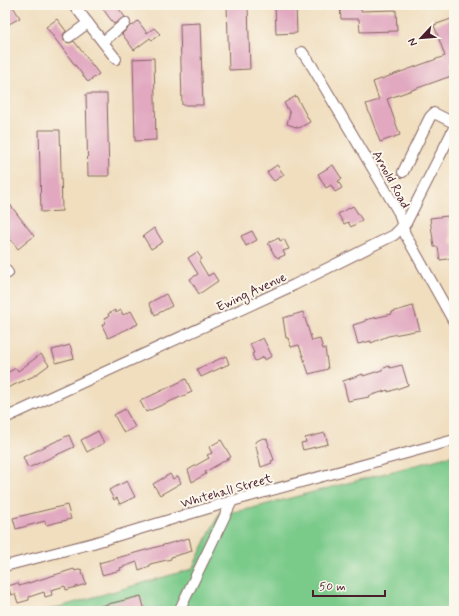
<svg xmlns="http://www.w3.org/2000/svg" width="459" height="616" font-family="Mynerve,sans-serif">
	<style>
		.green { fill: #7aca8a; stroke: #62745a }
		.building { fill: #e1a8c0 }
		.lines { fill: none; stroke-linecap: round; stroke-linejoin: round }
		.minor-casing { stroke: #84625f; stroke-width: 12 }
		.minor { stroke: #fff; stroke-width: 10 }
		.labels { text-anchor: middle; stroke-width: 4; stroke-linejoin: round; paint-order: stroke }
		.street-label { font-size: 13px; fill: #4a1f2b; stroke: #fbf7ec }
	</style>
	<rect width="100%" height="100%" fill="#fbf7ec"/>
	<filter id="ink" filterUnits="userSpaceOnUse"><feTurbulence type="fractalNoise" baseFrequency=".025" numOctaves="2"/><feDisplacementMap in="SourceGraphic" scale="8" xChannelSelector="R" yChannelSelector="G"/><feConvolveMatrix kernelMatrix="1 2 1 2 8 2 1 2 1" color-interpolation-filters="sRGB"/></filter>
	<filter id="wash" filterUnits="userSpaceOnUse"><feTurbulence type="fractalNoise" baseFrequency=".012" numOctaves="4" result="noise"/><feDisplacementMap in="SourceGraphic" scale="16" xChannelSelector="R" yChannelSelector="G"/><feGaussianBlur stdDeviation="0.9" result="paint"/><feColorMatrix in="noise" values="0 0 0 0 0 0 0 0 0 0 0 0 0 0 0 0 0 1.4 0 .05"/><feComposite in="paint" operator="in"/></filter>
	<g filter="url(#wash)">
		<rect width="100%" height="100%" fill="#f0debf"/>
		<path class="green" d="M454,455V611H45L192,569L219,514L245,510Z"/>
		<g id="blocks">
			<g class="building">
				<path d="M5,5H12L20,18L9,24L5,17Z"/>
				<path d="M108,5H116L125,17L114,24L103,9Z"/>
				<path d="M227,5H248L250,69L229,70Z"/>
				<path d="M275,5H296L297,33L276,34Z"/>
				<path d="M340,5H361V11L396,10L397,31L360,32L359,19H341Z"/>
				<path d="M454,18V61L450,63L454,75L387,99L400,135L380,142L366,104L379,100L373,82L445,56L434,25Z"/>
				<path d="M57,19L66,31L63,35L64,41L69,43L74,41L99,74L88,82L46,27Z"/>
				<path d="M138,21L147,33L154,28L160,34L152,40L150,38L134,50L122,34L131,25L132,26Z"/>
				<path d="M200,23L203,105H182L180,24Z"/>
				<path d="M154,58L156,140L135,141L133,59Z"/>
				<path d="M86,94H107L109,176H88Z"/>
				<path d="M296,96L310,122L299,128L287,124L290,113L284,103Z"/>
				<path d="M39,130H60L62,211L41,212Z"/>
				<path d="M277,165L284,175L274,181L267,172Z"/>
				<path d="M333,165L342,179L338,181L342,188L335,192L331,185L326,188L318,174Z"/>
				<path d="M5,198L34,236L18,249L5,232Z"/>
				<path d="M353,206L362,220L351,227L348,222L344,224L338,214Z"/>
				<path d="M448,216L451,244H454V258L440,260L438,247H434L430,218Z"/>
				<path d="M154,228L163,242L151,249L143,236Z"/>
				<path d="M252,231L257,240L246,246L241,236Z"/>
				<path d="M279,238L280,241L284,239L289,249L283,251L285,255L278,258L276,256H275L268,243Z"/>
				<path d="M197,252L202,259L199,261L208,276L213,273L218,281L199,294L190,279L198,274L188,258Z"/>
				<path d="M166,294L172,306L155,315L149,303Z"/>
				<path d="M413,306L420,330L388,336L371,343V341L358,344L353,325L366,321L365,320L392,314V312Z"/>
				<path d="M115,310L116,313L121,310L123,315L131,311L138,324L108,338L102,325L106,323L104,319L109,316L108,314Z"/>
				<path d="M303,312L312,341L320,339L323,349L325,348L328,369L309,374L299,345L291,347L288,338H286L283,318Z"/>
				<path d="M263,338L272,356L265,360L264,357L255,361L252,354L254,353L250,344Z"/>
				<path d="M70,345L74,358L56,363L52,350Z"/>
				<path d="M41,354L49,365L34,376L5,389V374L16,368L18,371Z"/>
				<path d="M226,356L229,364L201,377L197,369Z"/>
				<path d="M402,365L408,385L388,392V390L369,396V397L348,401L343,381L363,374V376L382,370V369L389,366L390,368Z"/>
				<path d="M186,379L192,392L146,412L140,401Z"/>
				<path d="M125,409L135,427L124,433L114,415Z"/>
				<path d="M98,431L104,443L87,452L81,440Z"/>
				<path d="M325,433L328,444L303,450L301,443L306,442L305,438Z"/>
				<path d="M69,435L74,447L28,468L23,457Z"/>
				<path d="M263,438L267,439L269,445L268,446L270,448L274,460L271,461L272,463L261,467L255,442Z"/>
				<path d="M221,440L231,457L205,472L206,474L192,482L188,470L209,458L207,455L212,453L209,447Z"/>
				<path d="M170,474L173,479L178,476L181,483L160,495L153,484Z"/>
				<path d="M127,481L135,497L120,504L117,498L114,500L109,490Z"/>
				<path d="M67,505L71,519L46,525L45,521L16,529L13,518Z"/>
				<path d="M189,538L192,551L171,557V559L150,564V566L139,570L137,562L120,568L121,570L102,575L99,563Z"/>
				<path d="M74,569L75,571L81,569L86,584L66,590L65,586L51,590L52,595L45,597L44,592L29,597V600L18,603L15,594L11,595L8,586L18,583L19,586Z"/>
				<path d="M141,596L145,611H93L92,608Z"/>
			</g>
		</g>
	</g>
	<g filter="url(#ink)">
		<use href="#blocks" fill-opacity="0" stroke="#84625f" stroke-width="1"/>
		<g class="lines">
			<g class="minor-casing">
				<g id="minor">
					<path d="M74,5L116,59"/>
					<path d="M69,37L88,23"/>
					<path d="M103,42L125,23"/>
					<path d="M302,52L312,66L399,213L405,234L454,322"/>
					<path d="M403,172L430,117L434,113L454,123"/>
					<path d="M5,269L8,273"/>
					<path d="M5,418L294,285L394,235L406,223L454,128"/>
					<path d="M5,566L93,543L232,501L454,440"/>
					<path d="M179,611L232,501"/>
				</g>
			</g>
			<use href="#minor" class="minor"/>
		</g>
	</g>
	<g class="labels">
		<g class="street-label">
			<text transform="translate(392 179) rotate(61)" y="5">Arnold Road</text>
			<text transform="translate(251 291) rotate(-25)" y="5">Ewing Avenue</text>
			<text transform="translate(226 490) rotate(-16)" y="5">Whitehall Street</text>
		</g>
	</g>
	<rect width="459" height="616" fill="none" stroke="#fbf7ec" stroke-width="20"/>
	<g transform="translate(421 38) rotate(244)" stroke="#fbf7ec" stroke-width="3" paint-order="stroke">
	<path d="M0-3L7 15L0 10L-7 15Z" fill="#4a1f2b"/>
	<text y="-6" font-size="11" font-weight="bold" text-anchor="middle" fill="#4a1f2b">N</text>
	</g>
	<path d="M313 590v6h72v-6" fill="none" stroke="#4a1f2b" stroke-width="2"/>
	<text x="319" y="590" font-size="12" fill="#4a1f2b" stroke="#fbf7ec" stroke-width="3" paint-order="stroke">50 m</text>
</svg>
